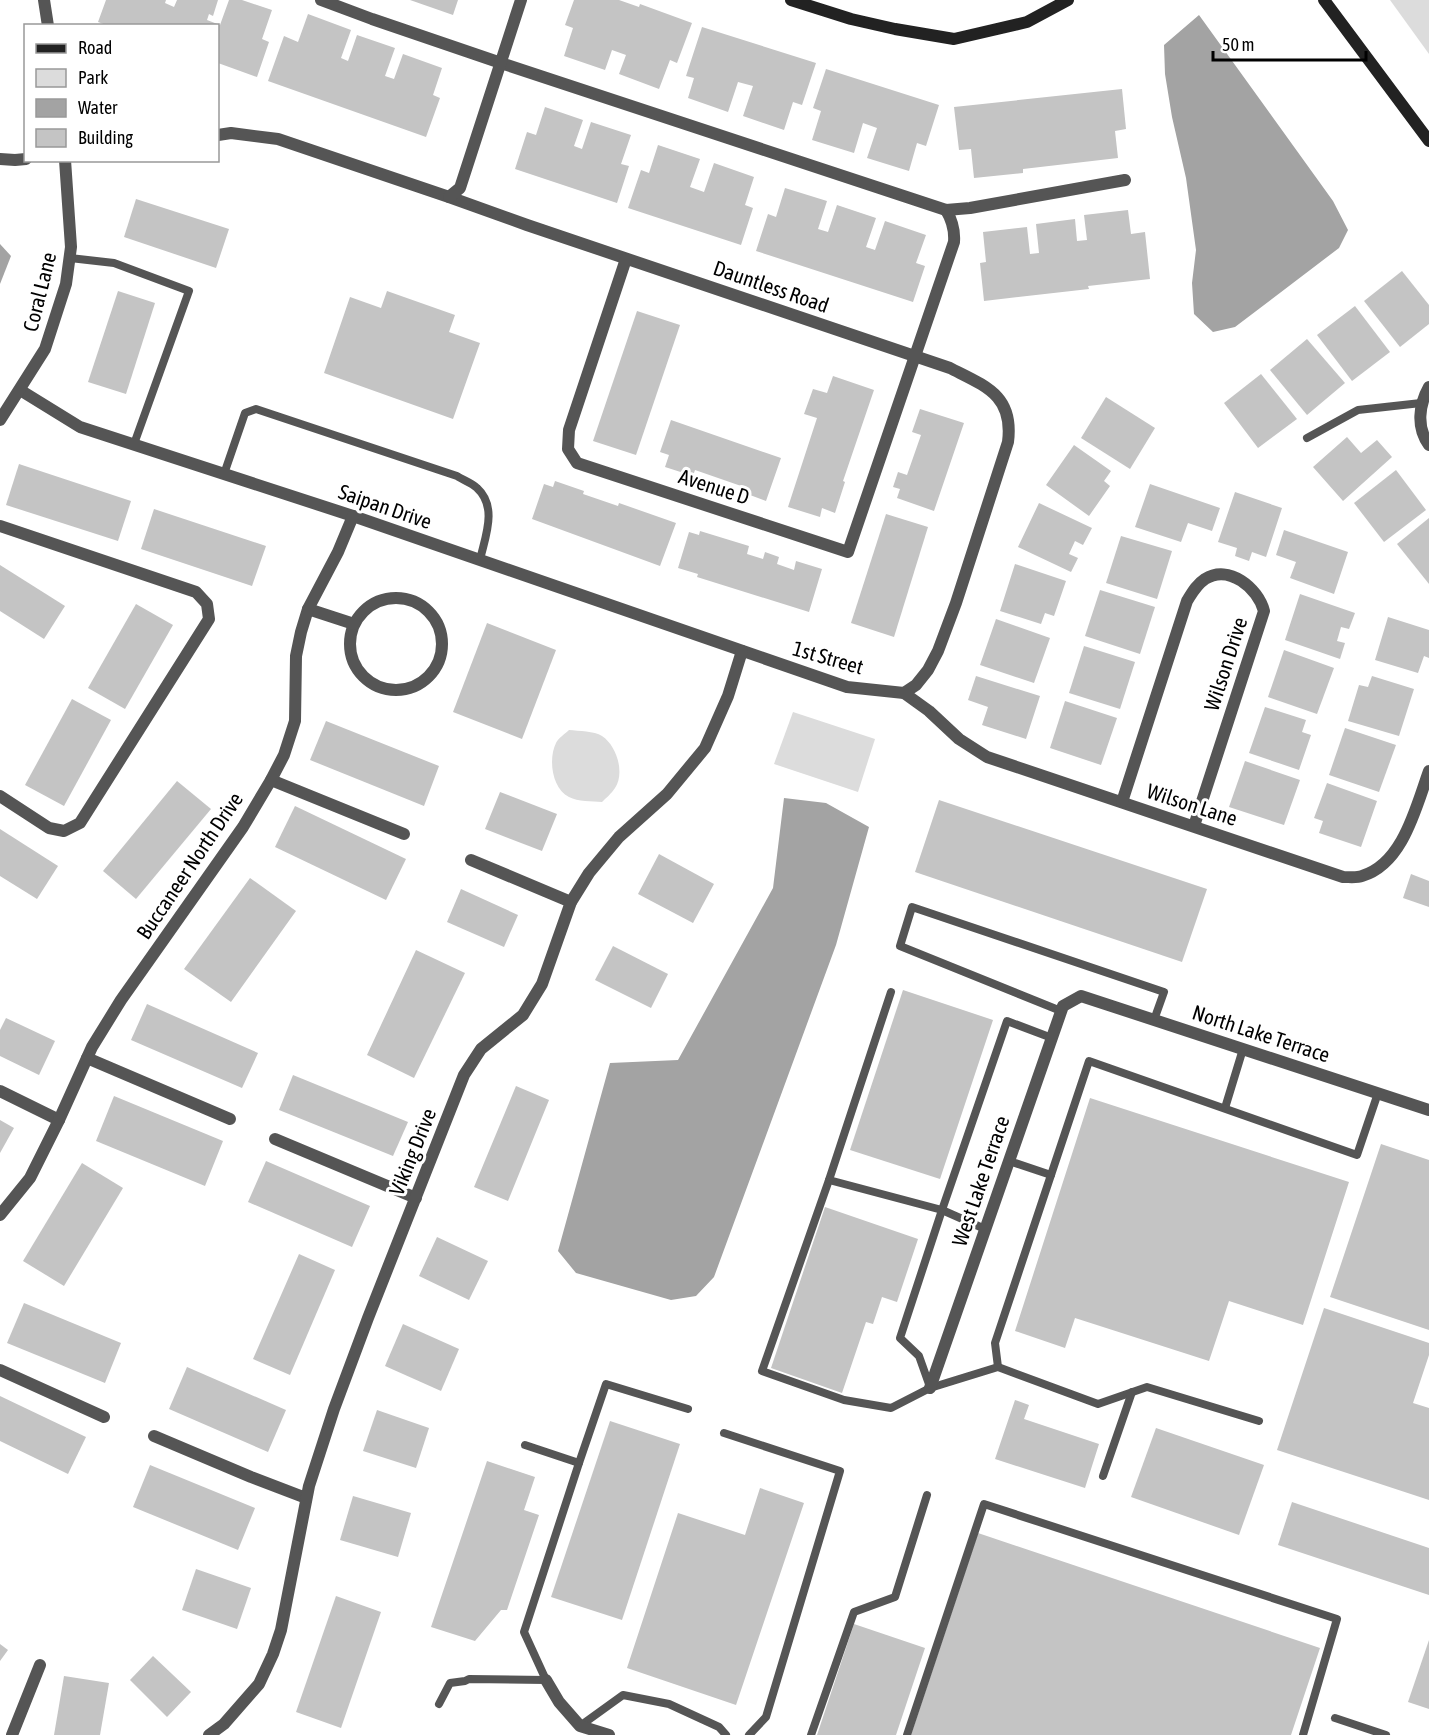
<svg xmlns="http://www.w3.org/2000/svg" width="1429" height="1735" font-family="'Asap Condensed',sans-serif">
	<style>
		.green { fill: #dcdcdc }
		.water { fill: #a3a3a3 }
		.building { fill: #c4c4c4 }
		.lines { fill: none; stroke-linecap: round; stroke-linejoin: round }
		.lane { stroke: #555; stroke-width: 8 }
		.street { stroke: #555; stroke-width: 12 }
		.secondary { stroke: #222; stroke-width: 12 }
		.labels { text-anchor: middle; stroke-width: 6; stroke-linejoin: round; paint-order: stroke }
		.street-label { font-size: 21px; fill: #000; stroke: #fff }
	</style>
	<rect width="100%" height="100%" fill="#fff"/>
	<g class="green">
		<path d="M1390,0H1429V54Z"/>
		<path d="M793,712L875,739L858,792L774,764Z"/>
		<path d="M569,730C579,731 594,731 602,736C617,746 625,773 615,788C612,793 606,798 602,802C592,801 578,802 569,797C552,789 548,759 556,743C558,738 565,734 569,730Z"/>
	</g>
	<g class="water">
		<path d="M1199,15L1333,201L1348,230L1339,248L1235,327L1213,332L1194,314L1192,283L1196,250L1186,178L1172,117L1165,74L1164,45Z"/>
		<path d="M0,244L11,256L0,284Z"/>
		<path d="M784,798L826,803L869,827L836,945L714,1277L696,1296L671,1300L576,1273L558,1251L610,1063L678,1060L773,888Z"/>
	</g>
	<g class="building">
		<path d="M106,0H166L165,3L174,7L177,0H218L213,16L209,14L207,20L220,25L229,0H242L272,10L262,39L269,42L257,77L218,63V26H109L98,22Z"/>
		<path d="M410,0H458L453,15Z"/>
		<path d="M574,0H619L639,7L640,4L692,23L677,63L670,60L659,89L619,74L626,55L612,50L605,70L564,56L573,28L565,25Z"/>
		<path d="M308,14L351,30L341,58L348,61L357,35L395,48L385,76L394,79L403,54L442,68L433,95L440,98L426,137L268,81L284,36L298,42Z"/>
		<path d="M702,27L816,63L802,105L793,102L784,130L743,116L753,86L738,82L728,112L688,98L694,78L686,76Z"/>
		<path d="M826,69L939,105L926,146L917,143L909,171L867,158L877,128L863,123L854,153L812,140L821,111L813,108Z"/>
		<path d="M1122,89L1126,129L1115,131L1118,158L1023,169V173L974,178L971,149L959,150L954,107Z"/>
		<path d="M545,107L583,120L574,146L582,149L591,122L631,135L621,164L629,166L617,203L515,169L527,132L536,135Z"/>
		<path d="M658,145L700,159L690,187L704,192L714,163L754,177L745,205L753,208L741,245L628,208L641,170L649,173Z"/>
		<path d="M785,188L827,201L818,229L828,232L837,205L876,218L866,247L875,250L885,221L926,235L916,263L925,266L913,302L756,251L768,214L776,217Z"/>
		<path d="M136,199L229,229L216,268L124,237Z"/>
		<path d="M1128,210L1131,234L1145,232L1150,279L1088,286L1089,289L984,301L980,263L986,262L983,232L1027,227L1030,254L1039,253L1036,224L1075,219L1077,241L1087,240L1084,215Z"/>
		<path d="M1402,271L1429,305V324L1400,347L1364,301Z"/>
		<path d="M118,291L155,303L126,394L88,382Z"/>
		<path d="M387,291L455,315L449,332L480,343L453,419L324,373L350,297L381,308Z"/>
		<path d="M1355,306L1390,352L1352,381L1317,335Z"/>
		<path d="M637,311L680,325L636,455L593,441Z"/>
		<path d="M1307,339L1345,383L1307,415L1270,370Z"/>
		<path d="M1261,374L1297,419L1258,448L1224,403Z"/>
		<path d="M833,376L874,390L843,481L845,482L835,513L822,508L820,517L788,507L817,418L804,414L813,389L827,393Z"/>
		<path d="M1106,397L1155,428L1130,469L1081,438Z"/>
		<path d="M920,409L964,423L934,511L897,498L900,489L893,487L898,472L907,475L921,435L912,432Z"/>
		<path d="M671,420L781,458L766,501L742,492L744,487L695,470L693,476L665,467L669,455L660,452Z"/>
		<path d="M1347,437L1361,453L1377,440L1392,457L1343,501L1313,467Z"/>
		<path d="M1074,445L1111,471L1104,481L1110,486L1089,516L1046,485Z"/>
		<path d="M19,464L131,501L118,541L6,505Z"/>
		<path d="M1396,470L1426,510L1384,542L1354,503Z"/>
		<path d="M555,481L584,491L583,494L618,506L619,503L676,523L660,566L532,519L544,484L553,487Z"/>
		<path d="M1150,484L1220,508L1212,531L1188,523L1181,542L1135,527Z"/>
		<path d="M1235,492L1282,508L1266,557L1252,552L1249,561L1235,556L1237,548L1218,542Z"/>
		<path d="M1039,503L1092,528L1083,545L1075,541L1069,554L1078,558L1071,572L1018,547Z"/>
		<path d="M154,509L266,546L252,586L141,549Z"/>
		<path d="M886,514L928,527L894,637L851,623Z"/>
		<path d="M1429,518V584L1397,544Z"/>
		<path d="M1284,530L1348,552L1334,594L1290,578L1296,562L1276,555Z"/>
		<path d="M700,531L749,546L747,554L763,559L765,552L779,557L777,564L794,570L796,561L822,569L809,612L697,577L698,574L678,568L689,532L699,535Z"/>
		<path d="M1121,536L1172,551L1157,599L1106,583Z"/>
		<path d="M1015,564L1066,581L1054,616L1045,613L1041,624L1000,611Z"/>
		<path d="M0,565L65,606L44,639L0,611Z"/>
		<path d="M1100,590L1155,607L1140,654L1085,636Z"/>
		<path d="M1300,594L1355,613L1349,629L1341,627L1337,641L1345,643L1340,659L1285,640Z"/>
		<path d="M136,604L173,625L125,709L88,688Z"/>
		<path d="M1388,617L1429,630V658L1424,656L1418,673L1375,660Z"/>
		<path d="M996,619L1050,638L1034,683L980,665Z"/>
		<path d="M487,623L556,650L522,739L453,712Z"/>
		<path d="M1084,646L1135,662L1120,709L1069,693Z"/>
		<path d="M1284,650L1334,668L1317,714L1268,697Z"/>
		<path d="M976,676L1040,696L1026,739L982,725L988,707L968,700Z"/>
		<path d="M1372,676L1414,689L1399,736L1348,721L1359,685L1368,687Z"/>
		<path d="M72,699L111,720L64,806L25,785Z"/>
		<path d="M1065,701L1117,718L1101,765L1050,748Z"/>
		<path d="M1265,707L1306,720L1302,732L1311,735L1299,770L1249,753Z"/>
		<path d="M326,721L439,766L424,806L310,760Z"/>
		<path d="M1345,728L1396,745L1379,792L1329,775Z"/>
		<path d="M1245,761L1300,780L1284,825L1229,807Z"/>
		<path d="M177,781L211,809L136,899L103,871Z"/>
		<path d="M1327,783L1377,801L1361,847L1319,833L1323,821L1314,818Z"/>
		<path d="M500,792L557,814L542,851L485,829Z"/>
		<path d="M939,800L1207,889L1182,962L915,872Z"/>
		<path d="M295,806L406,859L386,900L275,847Z"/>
		<path d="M0,829L58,866L37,899L0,876Z"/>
		<path d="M659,854L714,884L693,923L638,894Z"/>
		<path d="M1411,874L1429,881V907L1403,898Z"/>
		<path d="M250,878L296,911L231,1002L184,969Z"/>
		<path d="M461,889L518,915L504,947L447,922Z"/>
		<path d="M613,946L668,974L651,1008L595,980Z"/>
		<path d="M416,950L465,973L414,1078L367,1055Z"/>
		<path d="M903,990L993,1020L940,1179L850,1150Z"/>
		<path d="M147,1004L258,1053L242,1088L131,1040Z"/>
		<path d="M6,1018L55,1041L39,1075L0,1056V1030Z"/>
		<path d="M293,1075L408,1122L393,1156L279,1110Z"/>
		<path d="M516,1086L549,1100L508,1201L474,1187Z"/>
		<path d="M114,1096L223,1141L205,1186L96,1141Z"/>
		<path d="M1090,1098L1349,1182L1303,1325L1229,1301L1209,1361L1075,1318L1065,1348L1015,1331Z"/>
		<path d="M0,1120L14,1128L0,1153Z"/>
		<path d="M1381,1144L1429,1160V1330L1330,1297Z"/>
		<path d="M266,1161L370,1206L352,1247L248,1202Z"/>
		<path d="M82,1163L123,1188L64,1286L23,1261Z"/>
		<path d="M825,1207L918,1239L897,1302L882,1297L873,1324L866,1322L842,1393L771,1368Z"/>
		<path d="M437,1237L488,1261L469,1300L419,1276Z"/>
		<path d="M299,1254L335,1270L290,1375L253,1359Z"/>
		<path d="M24,1303L121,1343L105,1383L7,1343Z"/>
		<path d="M1324,1308L1429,1343V1355L1413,1403L1429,1408V1500L1277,1450Z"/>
		<path d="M403,1324L459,1349L441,1391L385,1366Z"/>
		<path d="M187,1367L286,1410L268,1452L169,1409Z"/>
		<path d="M0,1396L86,1437L68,1474L0,1441Z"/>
		<path d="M1015,1400L1029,1405L1024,1419L1099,1444L1085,1488L995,1459Z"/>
		<path d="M377,1410L429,1428L416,1468L363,1451Z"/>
		<path d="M610,1421L680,1444L622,1620L551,1597Z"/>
		<path d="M1156,1428L1264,1465L1239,1535L1131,1497Z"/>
		<path d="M487,1461L535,1477L524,1510L539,1515L507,1610H501L475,1641L431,1627Z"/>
		<path d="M150,1465L255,1508L238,1550L133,1507Z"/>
		<path d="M760,1488L804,1503L736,1705L627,1668L678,1513L745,1535Z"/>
		<path d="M353,1496L411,1513L398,1557L340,1540Z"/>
		<path d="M1292,1502L1429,1548V1595L1278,1545Z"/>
		<path d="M978,1533L1320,1648L1291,1735H911Z"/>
		<path d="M196,1569L251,1588L237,1629L182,1610Z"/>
		<path d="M336,1596L381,1612L341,1728L296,1712Z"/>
		<path d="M854,1624L925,1648L896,1735H817Z"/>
		<path d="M1429,1640V1709L1408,1702Z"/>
		<path d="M0,1644L8,1650L0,1661Z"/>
		<path d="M153,1656L191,1692L167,1717L130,1680Z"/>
		<path d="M64,1676L109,1683L100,1735H54Z"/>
	</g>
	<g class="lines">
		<g class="lane">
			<path d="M70,258L114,263L189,291L134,444"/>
			<path d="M1307,438L1358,410L1421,403"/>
			<path d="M224,474L245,413L256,409L457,476C463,480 472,483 477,488C498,507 485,537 480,560"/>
			<path d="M1061,1011L900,946L912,907L1164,992L1154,1020"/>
			<path d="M1225,1108L1243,1049"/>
			<path d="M1009,1161L1051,1175"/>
			<path d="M829,1180L891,992"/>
			<path d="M985,1229L942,1210L1007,1021L1052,1038"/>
			<path d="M998,1367L995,1343L1089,1061L1357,1155L1378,1093"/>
			<path d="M930,1387L919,1356L900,1338L942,1210L829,1180L762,1371L844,1400L891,1408L930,1388L998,1367L1098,1404L1147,1387L1259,1421"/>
			<path d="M724,1433L840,1471L766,1717L749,1735"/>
			<path d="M579,1463L606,1384L688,1409"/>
			<path d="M1103,1476L1132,1392"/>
			<path d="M439,1704L450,1683L465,1681L469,1679L546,1680L524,1632L579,1463L525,1445"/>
			<path d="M1335,1718L1386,1735"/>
			<path d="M580,1726L623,1695L669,1704L719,1727L726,1735"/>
			<path d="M811,1735L854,1612L895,1597L927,1495"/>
			<path d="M907,1735L984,1504L1337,1619L1303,1735"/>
		</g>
		<g class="street">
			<path d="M44,0L48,26"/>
			<path d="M321,0L372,19L501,63L946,210L970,208L1125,180"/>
			<path d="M218,135L231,133L278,139L449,197L527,225L950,368C985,386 1014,395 1008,442L956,603L938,651L928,670L916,685L904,693"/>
			<path d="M0,159L15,160L26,159"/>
			<path d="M449,197L460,188L521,0"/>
			<path d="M626,259L569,430L568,449L577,463L848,552L954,242C955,229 952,220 946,210"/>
			<path d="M1429,387C1419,405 1416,427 1429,445"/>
			<path d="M20,390L80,427L353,516L847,687L904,693L929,711L959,739L987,757L1343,877C1350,877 1357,878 1362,876C1403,864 1416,807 1429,771"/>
			<path d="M0,420L45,349L66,284L71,247L65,160"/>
			<path d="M0,526L196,592L207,604L209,619L80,823L64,831L49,828L0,796"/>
			<circle cx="396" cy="644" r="46"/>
			<path d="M308,609L354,624"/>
			<path d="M271,780L404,834"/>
			<path d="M1122,802L1187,601C1192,593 1196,585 1205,579C1229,564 1258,588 1264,611L1194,826"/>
			<path d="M471,860L571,902"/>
			<path d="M87,1058L230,1119"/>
			<path d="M0,1091L59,1120"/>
			<path d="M275,1139L416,1198"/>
			<path d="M0,1215L30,1178L59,1120L92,1047L121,1000L243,827L271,780L284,755L295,721L296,656L301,632L308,609L338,552L353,516"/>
			<path d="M0,1370L104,1417"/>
			<path d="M930,1388L1063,1006L1081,996L1429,1110"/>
			<path d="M154,1436L251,1477L306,1498"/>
			<path d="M546,1680L559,1702L580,1726L609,1735"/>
			<path d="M12,1735L40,1665"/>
			<path d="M209,1735L224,1724L259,1684L273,1654L281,1630L309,1486L334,1409L368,1318L464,1075L481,1049L523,1015L542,984L571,902L589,873L619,837L667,794L705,748L728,696L742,651"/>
		</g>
		<g class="secondary">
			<path d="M791,0L851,19L895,29L954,39L1027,22L1068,0"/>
			<path d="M1324,0L1429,141"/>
		</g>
	</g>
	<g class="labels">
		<g class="street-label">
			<text transform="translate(771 287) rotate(19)" y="7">Dauntless Road</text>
			<text transform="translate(40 292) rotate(-76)" y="7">Coral Lane</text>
			<text transform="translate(714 487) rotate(18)" y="7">Avenue D</text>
			<text transform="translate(385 507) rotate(19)" y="7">Saipan Drive</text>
			<text transform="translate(828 658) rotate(16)" y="7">1st Street</text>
			<text transform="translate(1226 664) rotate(-72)" y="7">Wilson Drive</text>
			<text transform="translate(1192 805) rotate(18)" y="7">Wilson Lane</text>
			<text transform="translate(190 866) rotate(-56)" y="7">Buccaneer North Drive</text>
			<text transform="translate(1261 1034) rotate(18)" y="7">North Lake Terrace</text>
			<text transform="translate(413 1152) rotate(-68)" y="7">Viking Drive</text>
			<text transform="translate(981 1181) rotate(-71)" y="7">West Lake Terrace</text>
		</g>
	</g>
	<rect x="24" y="24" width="195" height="138" fill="#ffffff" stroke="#999999" stroke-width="1.5"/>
	<rect x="36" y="44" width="30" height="9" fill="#222222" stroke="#999999" stroke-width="1.5"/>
	<text x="78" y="54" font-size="18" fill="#000000">Road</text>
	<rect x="36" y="69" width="30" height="18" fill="#dcdcdc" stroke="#999999" stroke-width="1.5"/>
	<text x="78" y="84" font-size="18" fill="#000000">Park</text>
	<rect x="36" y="99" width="30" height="18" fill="#a3a3a3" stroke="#999999" stroke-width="1.5"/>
	<text x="78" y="114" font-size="18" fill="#000000">Water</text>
	<rect x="36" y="129" width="30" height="18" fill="#c4c4c4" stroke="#999999" stroke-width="1.5"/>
	<text x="78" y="144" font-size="18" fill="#000000">Building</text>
	<path d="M1213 51v9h153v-9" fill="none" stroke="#000000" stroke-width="3"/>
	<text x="1222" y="51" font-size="18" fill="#000000" stroke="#ffffff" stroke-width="4.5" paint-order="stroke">50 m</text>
</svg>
